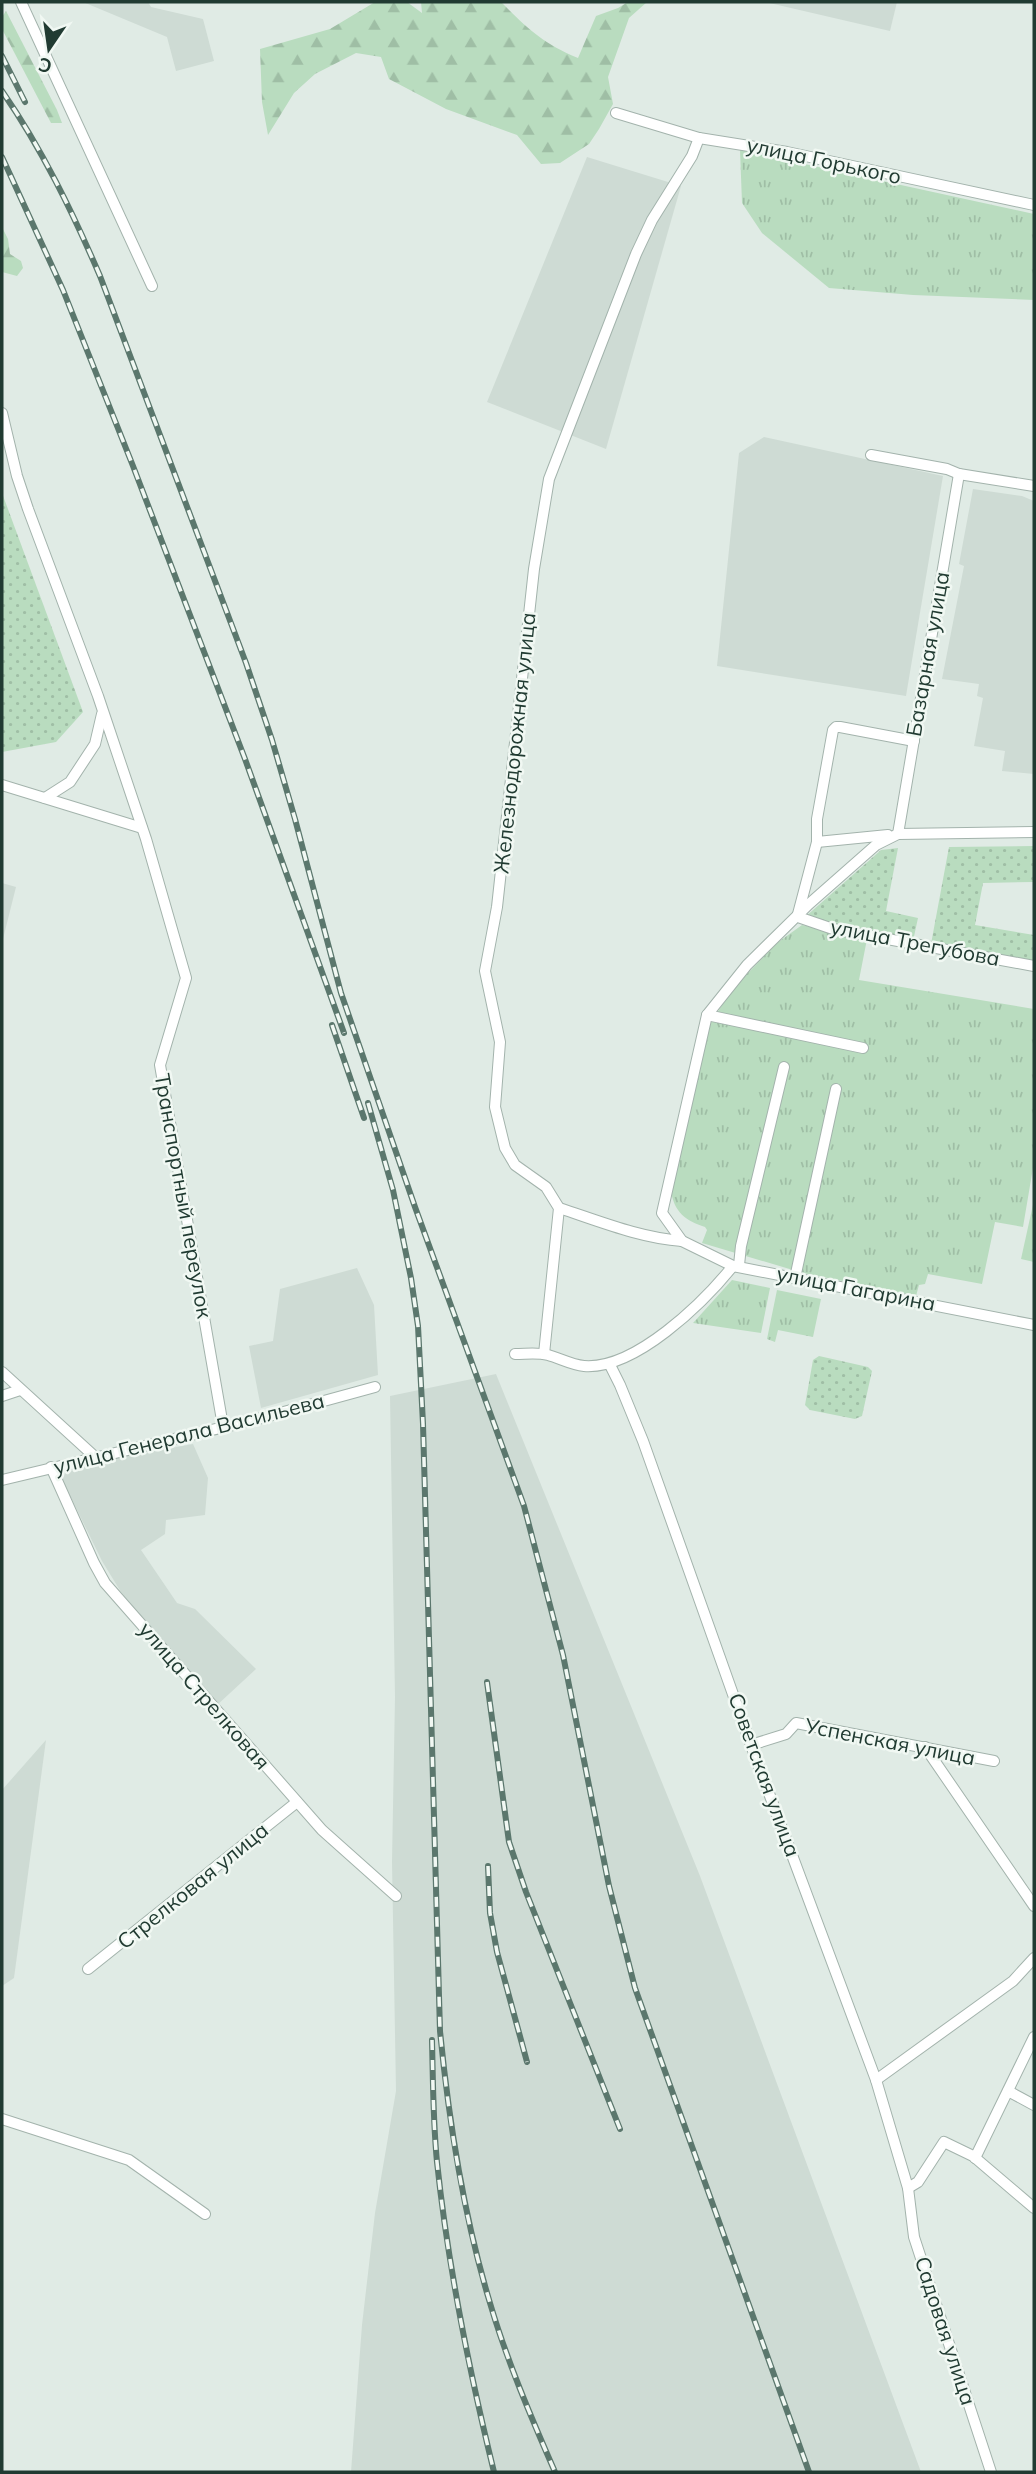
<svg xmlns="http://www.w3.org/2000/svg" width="1036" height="2474" font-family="Mulish,sans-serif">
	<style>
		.built { fill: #cedbd4 }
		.grass { fill: url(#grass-tufts) }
		.forest { fill: url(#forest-firs) }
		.park { fill: url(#park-dots) }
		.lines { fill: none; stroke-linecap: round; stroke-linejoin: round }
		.minor-casing { stroke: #a3b3ac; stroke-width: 12 }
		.minor { stroke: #fff; stroke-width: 10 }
		.rail-casing { stroke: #5b776d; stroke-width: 6 }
		.rail { stroke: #f1f8f3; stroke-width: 3.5; stroke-dasharray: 10; stroke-linecap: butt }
		.labels { text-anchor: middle; stroke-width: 5; stroke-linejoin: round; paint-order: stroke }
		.street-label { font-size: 21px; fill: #213b32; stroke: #f1f8f3 }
	</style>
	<defs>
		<pattern id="grass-tufts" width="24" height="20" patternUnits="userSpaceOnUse" patternTransform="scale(1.75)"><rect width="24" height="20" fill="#b9dcbf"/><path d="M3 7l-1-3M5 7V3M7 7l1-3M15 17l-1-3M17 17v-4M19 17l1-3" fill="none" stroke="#9fbea5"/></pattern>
		<pattern id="forest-firs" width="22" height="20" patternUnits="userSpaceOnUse" patternTransform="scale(1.75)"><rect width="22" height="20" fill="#b9dcbf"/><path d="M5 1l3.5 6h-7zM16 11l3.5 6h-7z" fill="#9fbea5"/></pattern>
		<pattern id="park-dots" width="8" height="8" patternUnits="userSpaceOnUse" patternTransform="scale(1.75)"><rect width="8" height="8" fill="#b9dcbf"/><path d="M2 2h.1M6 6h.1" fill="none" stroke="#9fbea5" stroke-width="1.8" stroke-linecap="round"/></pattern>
	</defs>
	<rect width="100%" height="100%" fill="#e0ebe5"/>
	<g class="built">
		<path d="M83,2H148L151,7L203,19L214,61L176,71L167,37Z"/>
		<path d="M765,2H897L890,31Z"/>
		<path d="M587,157L681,186L606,449L487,402Z"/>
		<path d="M764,437L943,476L906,696L717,666L739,453Z"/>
		<path d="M973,489L1022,496L1034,501V774L1002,771L1005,751L974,746L983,698L977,696L979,684L942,679L964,566L959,564Z"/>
		<path d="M2,883L16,887L2,943Z"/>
		<path d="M357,1268L374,1305L378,1375L261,1408L249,1346L273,1341L280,1289Z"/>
		<path d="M496,1374L700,1876L921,2472H351L362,2325L375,2213L396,2091L392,1862L395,1697L390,1396Z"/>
		<path d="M193,1444L208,1478L205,1515L166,1520L165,1534L141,1550L177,1603L195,1609L256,1669L216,1706L121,1592L102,1561L57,1469L118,1454L144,1453Z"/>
		<path d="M46,1740L14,1978L2,1986V1790Z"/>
	</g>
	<g class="grass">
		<path d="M740,150L1034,214V300L913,295L829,288L762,233L742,203Z"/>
		<path d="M802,925L867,939L859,980L1034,1009V1162L1023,1227L995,1222L982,1284L928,1274L925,1284L919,1285L916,1296L803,1273L702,1243L707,1230L705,1227C686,1221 674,1212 671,1191L710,1024L731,991L747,974L777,943Z"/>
		<path d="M1034,1200V1262L1021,1259Z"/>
		<path d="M732,1280L770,1288L761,1333L693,1323Z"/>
		<path d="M777,1290L821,1299L813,1337L778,1330L775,1342L767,1339Z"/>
	</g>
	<g class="forest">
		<path d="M375,2H407L422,13L421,2H501C527,28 542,43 578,58L596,16L618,8L628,2H647L629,18L608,77L613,104L599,129L589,144L560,163L541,164L517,135L446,109L389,79L381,57L356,53L315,74L294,93L268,135L262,102L260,49L330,29Z"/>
		<path d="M6,11L57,110L62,123H51L2,29V17Z"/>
		<path d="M2,227L8,239L10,254L21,261L23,268L17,276L2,272Z"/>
	</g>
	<g class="park">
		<path d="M2,493L83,712L56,742L2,752Z"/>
		<path d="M1034,846V882L983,883L975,925L1034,935V962L931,944L949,847Z"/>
		<path d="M898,848L886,911L918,918L913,941L804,918L881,850Z"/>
		<path d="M819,1356L868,1367L872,1371L862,1416L855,1419L810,1410L805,1405L813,1360Z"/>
	</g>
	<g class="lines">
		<g class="minor-casing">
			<g id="minor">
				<path d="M21,2L152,286"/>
				<path d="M616,113L699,138L787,152L1034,205"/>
				<path d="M2,413L17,476L28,509L98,696L146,839L186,978L160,1065L223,1426"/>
				<path d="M871,455L947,469L959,474L1034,486"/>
				<path d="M2,785L142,828"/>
				<path d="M45,798L70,782L95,744L102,714"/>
				<path d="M1034,832L898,834L876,845L809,904L747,965L707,1015L662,1213L682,1241L733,1266L1034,1325"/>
				<path d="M898,834L959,474"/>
				<path d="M817,842L888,835"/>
				<path d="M798,914L817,842V819L833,730L836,727H840L914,741"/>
				<path d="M798,917L833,929L1034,966"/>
				<path d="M707,1015L863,1048"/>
				<path d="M559,1208C599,1221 640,1238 682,1241"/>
				<path d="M739,1265L741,1246L784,1067"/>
				<path d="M795,1278L836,1089"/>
				<path d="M515,1354C526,1354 537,1352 548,1355C559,1358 572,1365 584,1366C635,1370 703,1303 733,1266"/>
				<path d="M544,1354L559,1208L546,1187L515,1165L505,1148L495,1107L500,1042L485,971L497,907L534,569L549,479L636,254L652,220L692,156L699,138"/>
				<path d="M610,1365L620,1385L643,1441L751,1745L876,2080L908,2188L914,2237L991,2472"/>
				<path d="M2,1372L94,1456"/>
				<path d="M2,1396L20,1390"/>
				<path d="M51,1467L94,1563L105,1583L322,1830L396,1896"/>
				<path d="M2,1480L258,1419L375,1387"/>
				<path d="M751,1745L786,1734L796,1723L994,1761"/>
				<path d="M925,1747L1034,1906"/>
				<path d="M88,1969L297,1802"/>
				<path d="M876,2080L1013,1981L1034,1958"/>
				<path d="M1008,2091L1034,2105"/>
				<path d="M2,2119L129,2160L205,2214"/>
				<path d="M975,2158L1034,2037"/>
				<path d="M908,2188L918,2182L944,2142L973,2156L1034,2208"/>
			</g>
		</g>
		<use href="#minor" class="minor"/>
		<g class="rail-casing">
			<g id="rail">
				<path d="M2,56L25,102"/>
				<path d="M2,91C42,149 72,211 100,276L246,663L272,740L295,819L341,993L415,1207L524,1506L563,1655L609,1886L635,1988L809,2472"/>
				<path d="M2,157L63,290L133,466L245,759L344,1033"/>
				<path d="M332,1025L364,1118"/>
				<path d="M368,1103L393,1190L411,1278L418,1326L423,1424L440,2031C449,2123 463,2214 490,2303C507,2361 531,2417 555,2472"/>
				<path d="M487,1682L509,1842L526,1892L620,2129"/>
				<path d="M488,1866L490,1913L497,1952L527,2062"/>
				<path d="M432,2040C433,2081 433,2122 437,2162C448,2267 469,2370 494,2472"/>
			</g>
		</g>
		<use href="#rail" class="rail"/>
	</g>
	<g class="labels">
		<g class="street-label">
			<text transform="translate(824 161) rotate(12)" y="7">улица Горького</text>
			<text transform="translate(928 654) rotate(-80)" y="7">Базарная улица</text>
			<text transform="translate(515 743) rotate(-84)" y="7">Железнодорожная улица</text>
			<text transform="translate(915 943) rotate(11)" y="7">улица Трегубова</text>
			<text transform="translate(183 1196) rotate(80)" y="7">Транспортный переулок</text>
			<text transform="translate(856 1289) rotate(11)" y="7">улица Гагарина</text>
			<text transform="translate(189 1434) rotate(-14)" y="7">улица Генерала Васильева</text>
			<text transform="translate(204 1696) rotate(49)" y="7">улица Стрелковая</text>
			<text transform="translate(890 1742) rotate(11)" y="7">Успенская улица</text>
			<text transform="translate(764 1775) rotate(70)" y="7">Советская улица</text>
			<text transform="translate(193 1886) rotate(-39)" y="7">Стрелковая улица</text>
			<text transform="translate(945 2331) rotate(72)" y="7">Садовая улица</text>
		</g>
	</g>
	<rect width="1036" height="2474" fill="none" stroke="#213b32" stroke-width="7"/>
	<g transform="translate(49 49) rotate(193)" stroke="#f1f8f3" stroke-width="5" paint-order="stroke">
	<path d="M0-5L12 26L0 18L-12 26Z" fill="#213b32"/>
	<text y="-10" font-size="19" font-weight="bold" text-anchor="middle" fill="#213b32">С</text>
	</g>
</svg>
